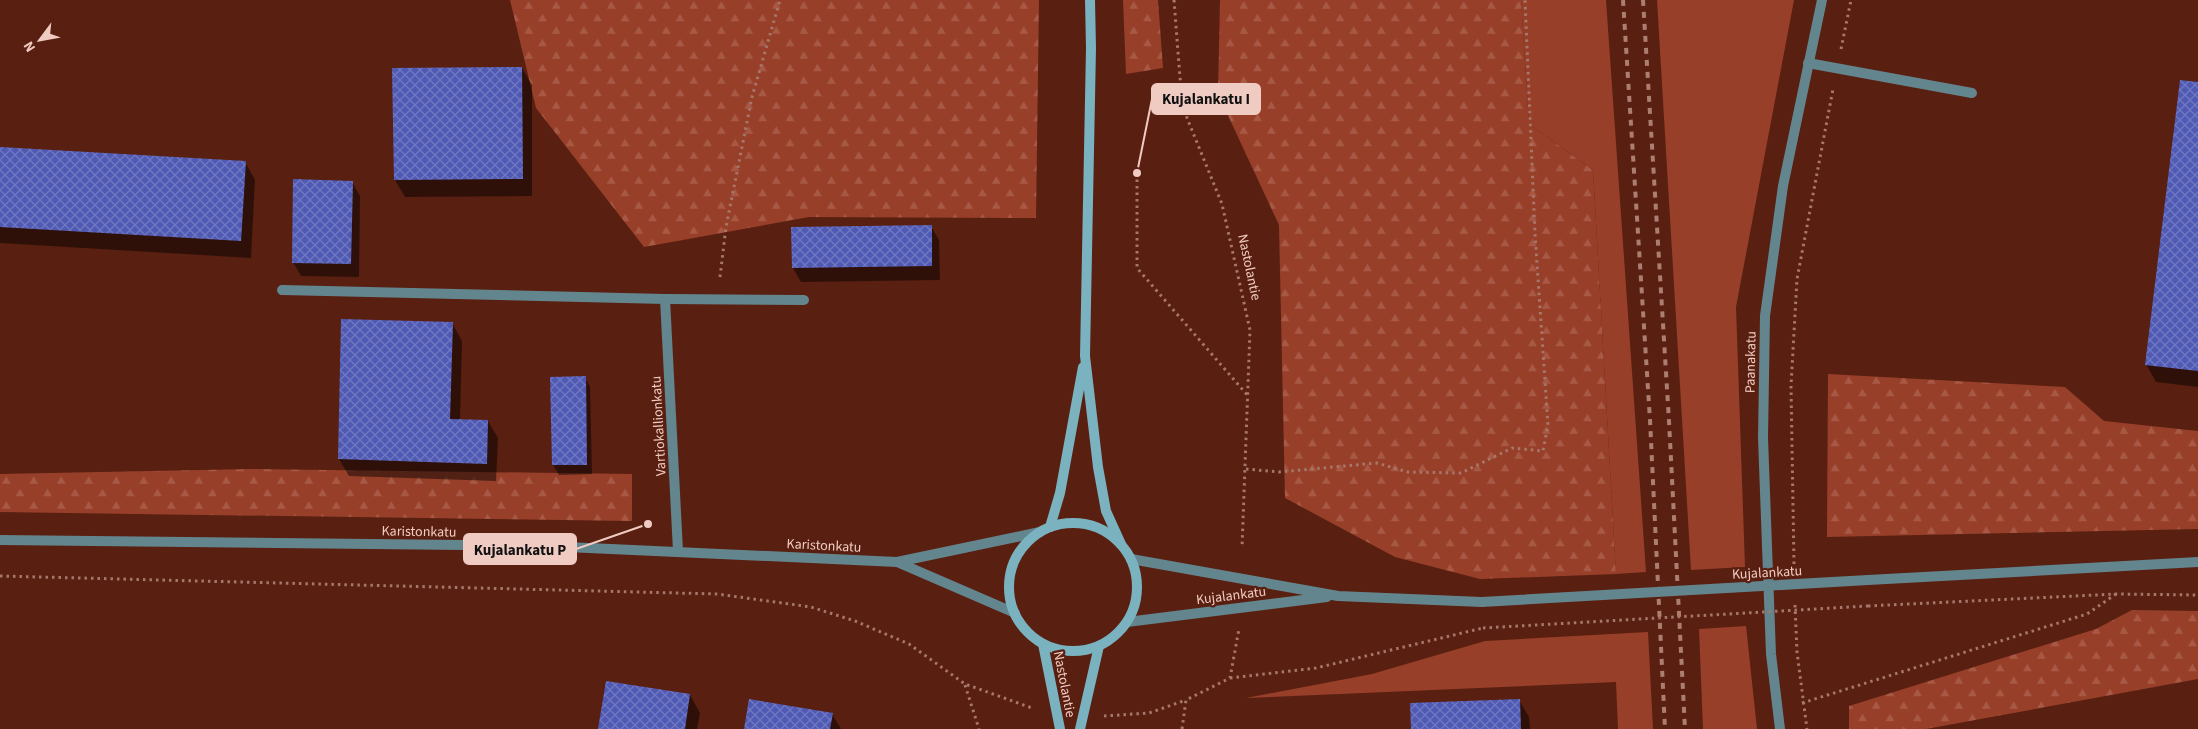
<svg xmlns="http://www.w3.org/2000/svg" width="2198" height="729" font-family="'Source Sans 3',sans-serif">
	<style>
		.green { fill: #983f29 }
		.forest { fill: url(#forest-firs) }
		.shadow { fill: #0007 }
		.building { fill: url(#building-cross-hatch) }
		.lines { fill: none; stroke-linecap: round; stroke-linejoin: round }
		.path { stroke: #a6776b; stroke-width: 3; stroke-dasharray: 2.5 4; stroke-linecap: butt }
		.service { stroke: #63858d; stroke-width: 10 }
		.minor { stroke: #63858d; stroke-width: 10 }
		.tertiary { stroke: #63858d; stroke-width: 10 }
		.secondary { stroke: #7ab2c0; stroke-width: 10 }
		.rail { stroke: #ac7e72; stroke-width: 4; stroke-dasharray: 6 6; stroke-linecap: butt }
		.path-bridge { stroke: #a6776b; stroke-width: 3; stroke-dasharray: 2.5 4; stroke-linecap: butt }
		.tertiary-bridge { stroke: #63858d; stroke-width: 10 }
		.labels { text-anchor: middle; stroke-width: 4.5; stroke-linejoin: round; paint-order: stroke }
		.street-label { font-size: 14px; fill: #f0cbc1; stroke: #591f11 }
		.leader { fill: none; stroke: #f0cbc1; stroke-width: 2 }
		.callout-dot { fill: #f0cbc1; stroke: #591f11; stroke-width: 2 }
		.callout { fill: #f0cbc1; stroke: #f0cbc1; stroke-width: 2 }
		.callout-label { font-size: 15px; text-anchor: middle; font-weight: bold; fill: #111 }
	</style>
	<defs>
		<pattern id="forest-firs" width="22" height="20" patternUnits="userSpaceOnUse" patternTransform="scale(1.25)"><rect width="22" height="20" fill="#983f29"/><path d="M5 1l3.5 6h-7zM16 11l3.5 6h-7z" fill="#a75946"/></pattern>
		<pattern id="building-cross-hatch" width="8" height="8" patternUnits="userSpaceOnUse" patternTransform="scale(1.25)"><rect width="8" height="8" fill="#4f5ab5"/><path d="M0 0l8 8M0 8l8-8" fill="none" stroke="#7178c0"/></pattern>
	</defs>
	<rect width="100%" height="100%" fill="#591f11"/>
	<g class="green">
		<path d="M1521,0H1606L1646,572L1616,574L1593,170L1529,124Z"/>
		<path d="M1657,0H1794L1736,307L1745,567L1691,570Z"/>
		<path d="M1746,626L1757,729H1703L1699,629Z"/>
		<path d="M1648,632L1653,729H1618L1616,682L1246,698L1372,674L1485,641Z"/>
	</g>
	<g class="forest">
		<path d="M510,0H1039L1036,218L809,217L644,247L536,108Z"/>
		<path d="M1123,0H1158L1163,68L1126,74Z"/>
		<path d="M1220,0H1521L1529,124L1593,170L1616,574L1480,579L1395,557L1285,498L1279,225L1218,94Z"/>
		<path d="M1828,374L2065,387L2104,421L2198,431V529L1827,537Z"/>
		<path d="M251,469L632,474V521L0,512V474Z"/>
		<path d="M2132,610L2198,611V679L1926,729H1849V706L2096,629Z"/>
	</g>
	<g class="shadow">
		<path d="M522,68L532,85V196L405,197L395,180Z"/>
		<path d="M2198,83V387L2156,382L2146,364Z"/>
		<path d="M0,148L245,162L255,180L251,258L0,243Z"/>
		<path d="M352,182L360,196L359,277L301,276L293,262Z"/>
		<path d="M931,226L939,240L940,280L801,282L793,268Z"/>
		<path d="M452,323L462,341L460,420L488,421L498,438L496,481L349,476L339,459Z"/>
		<path d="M585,377L590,387L592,474L559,475L553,465L552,378Z"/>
		<path d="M690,695L700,713L697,729H600Z"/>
		<path d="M1519,700L1529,717L1530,729H1412Z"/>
		<path d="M832,714L841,729H745Z"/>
	</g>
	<g class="building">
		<path d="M522,67L523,179L394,180L392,68Z"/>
		<path d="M2180,80L2198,82V371L2145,365Z"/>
		<path d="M0,147L246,161L241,241L0,227Z"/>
		<path d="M293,179L353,181L351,264L292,263Z"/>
		<path d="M932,225V266L792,268L791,227Z"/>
		<path d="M341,319L453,322L450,419L488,420L487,464L338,459Z"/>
		<path d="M586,376L587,465H552L550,377Z"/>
		<path d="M606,681L690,694L685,729H598Z"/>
		<path d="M749,699L833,713L830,729H744Z"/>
		<path d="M1520,699L1521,729H1411L1410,703Z"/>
	</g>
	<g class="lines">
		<g class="path">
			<path d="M1174,0L1180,78L1187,118L1222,204L1250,330L1242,548"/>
			<path d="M1841,49L1851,0"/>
			<path d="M1137,173V268L1249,397"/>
			<path d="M720,277L726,227L752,97L780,0"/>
			<path d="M1246,469L1279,472L1377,463L1408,472L1461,473L1512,448L1543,451L1548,425L1535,234L1525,0"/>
			<path d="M1794,564L1791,386L1797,279L1833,89"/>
			<path d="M0,576L717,594L811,607L855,621L909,644L965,684L1032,708"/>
			<path d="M1795,605L1797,652L1807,729"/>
			<path d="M1868,606L2116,594L2198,595"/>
			<path d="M1230,678L1316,668L1483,628"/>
			<path d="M965,685L979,729"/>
			<path d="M1802,703L2087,614L2116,594"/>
			<path d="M1104,716L1149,713L1186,700"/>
			<path d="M1182,729L1186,700L1230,678L1239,629"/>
		</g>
		<g class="service">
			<path d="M1808,63L1972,93"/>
			<path d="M282,290L665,299L804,300"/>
		</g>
		<g class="minor">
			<path d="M665,299L678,551"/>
			<path d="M1780,729L1771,654L1763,438L1765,316L1783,186L1822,0"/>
		</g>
		<g class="tertiary">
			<path d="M0,540L545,546L897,562L1040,532"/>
			<path d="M1131,559L1338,596L1482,602"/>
			<path d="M897,562L1015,613"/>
			<path d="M1868,580L2198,562"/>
			<path d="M1127,622L1327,597"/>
		</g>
		<g class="secondary">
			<path d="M1090,0L1091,48L1085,356L1098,467L1106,511L1121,544"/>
			<circle cx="1073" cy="587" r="64"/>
			<path d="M1050,527L1060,493L1083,367"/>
			<path d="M1043,644L1060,729"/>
			<path d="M1080,729L1099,646"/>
		</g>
		<g class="rail">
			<path d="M1623,0L1650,420L1665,729"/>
			<path d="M1643,0L1669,421L1685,729"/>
		</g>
		<path class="path-bridge" d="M1483,628L1868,606"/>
		<path class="tertiary-bridge" d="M1482,602L1868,580"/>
	</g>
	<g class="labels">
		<g class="street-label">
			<text transform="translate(1250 267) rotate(78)" y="5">Nastolantie</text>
			<text transform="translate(1750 362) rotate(-89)" y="5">Paanakatu</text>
			<text transform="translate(658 426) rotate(-93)" y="5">Vartiokallionkatu</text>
			<text transform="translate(419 531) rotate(1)" y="5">Karistonkatu</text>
			<text transform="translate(824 545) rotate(3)" y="5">Karistonkatu</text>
			<text transform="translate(1767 572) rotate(-3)" y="5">Kujalankatu</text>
			<text transform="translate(1231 595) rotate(-7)" y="5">Kujalankatu</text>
			<text transform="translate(1065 684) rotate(79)" y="5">Nastolantie</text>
		</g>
	</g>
	<path class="leader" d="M1137 173L1152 99M648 524L576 549"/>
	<g class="callout-dot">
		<circle cx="1137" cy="173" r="5"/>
		<circle cx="648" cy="524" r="5"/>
	</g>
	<g class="callout">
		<rect x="1152" y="84" width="108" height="30" rx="5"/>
		<rect x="464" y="534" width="112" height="30" rx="5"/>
	</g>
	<g class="callout-label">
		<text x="1206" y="104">Kujalankatu I</text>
		<text x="520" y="555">Kujalankatu P</text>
	</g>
	<g transform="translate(40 40) rotate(238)" stroke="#591f11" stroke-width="4" paint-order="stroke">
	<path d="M0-4L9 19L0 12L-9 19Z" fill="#f0cbc1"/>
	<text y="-8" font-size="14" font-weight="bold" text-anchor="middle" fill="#f0cbc1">N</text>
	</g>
</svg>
